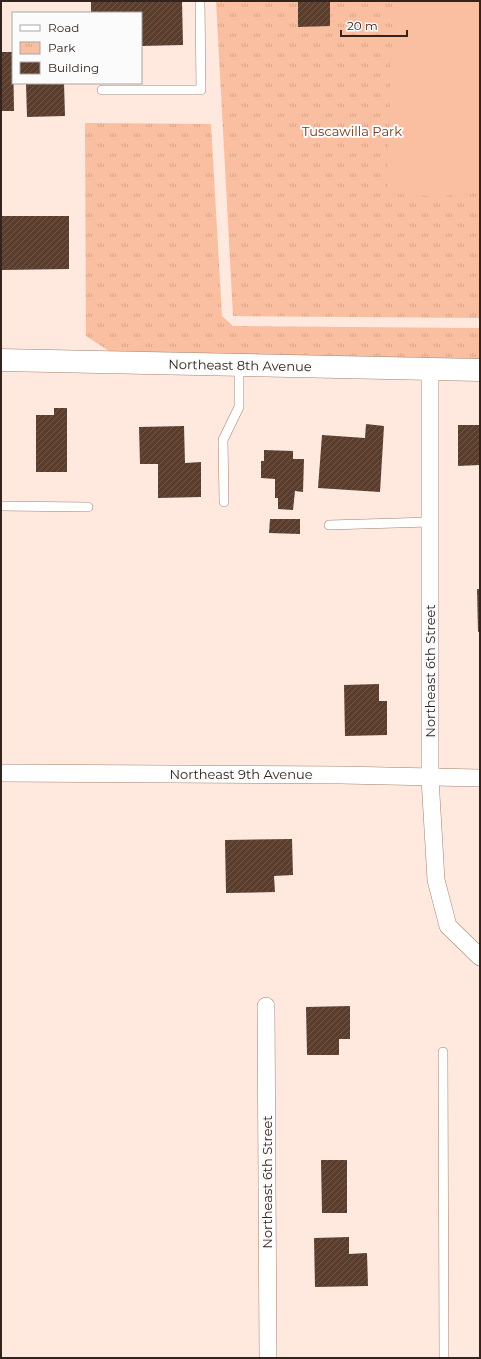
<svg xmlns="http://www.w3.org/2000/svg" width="481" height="1359" font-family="Montserrat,sans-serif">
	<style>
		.park { fill: url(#park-tufts) }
		.garden { fill: #f9bfa0 }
		.building { fill: url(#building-hatch) }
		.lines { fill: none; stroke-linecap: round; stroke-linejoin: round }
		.service-casing { stroke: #a2816f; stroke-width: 10 }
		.minor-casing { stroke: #a2816f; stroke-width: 18 }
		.secondary-casing { stroke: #a2816f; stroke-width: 23 }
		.service { stroke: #fff; stroke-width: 9 }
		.minor { stroke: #fff; stroke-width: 17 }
		.secondary { stroke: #fff; stroke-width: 22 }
		.labels { text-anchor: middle; stroke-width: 4; stroke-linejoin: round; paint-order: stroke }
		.park-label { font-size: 13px; fill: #723b19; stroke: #fbfbfb }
		.street-label { font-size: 13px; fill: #32241d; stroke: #fbfbfb }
	</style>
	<defs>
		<pattern id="park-tufts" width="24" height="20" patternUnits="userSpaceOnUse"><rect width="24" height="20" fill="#f9bfa0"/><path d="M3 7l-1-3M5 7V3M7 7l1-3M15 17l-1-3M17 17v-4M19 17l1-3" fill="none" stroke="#d6a489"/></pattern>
		<pattern id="building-hatch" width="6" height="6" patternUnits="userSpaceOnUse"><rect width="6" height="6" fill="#5a3d2d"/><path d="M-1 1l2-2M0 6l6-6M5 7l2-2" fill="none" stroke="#6f5749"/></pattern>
	</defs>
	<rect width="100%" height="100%" fill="#ffe8dd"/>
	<g class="park">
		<path d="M216,1H480V318L233,316Z"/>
		<path d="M85,123L211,124L222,316L233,326L480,328V359L109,351L86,336Z"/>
	</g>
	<path class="garden" d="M393,1H480V189L441,197L387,193Z"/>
	<g class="building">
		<path d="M91,1H182L183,45L141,46V13H91Z"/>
		<path d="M298,1H330V26L298,27Z"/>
		<path d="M1,52H13L14,111H1Z"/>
		<path d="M26,83H64L65,116L27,117Z"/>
		<path d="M1,216H69V269L1,270Z"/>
		<path d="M54,408H67V472H36V415H54Z"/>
		<path d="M366,424L384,426L380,492L318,488L322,435L365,438Z"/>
		<path d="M458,425H480V465L458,466Z"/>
		<path d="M184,426L185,463L201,462V497L158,498V464H140L139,427Z"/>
		<path d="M264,450L293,451V459H304L303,492L295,491L293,510L278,509V498H275V479L261,478V461H264Z"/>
		<path d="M270,519H300V534L269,533Z"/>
		<path d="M477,589H480V632H478Z"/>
		<path d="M379,684V701H387V735L345,736L344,685Z"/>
		<path d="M292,839L293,875L274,876L275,892L226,893L225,840Z"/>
		<path d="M350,1006V1039H339V1055H307L306,1007Z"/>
		<path d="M321,1160H347V1213H322Z"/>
		<path d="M349,1237V1254L367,1253L368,1286L315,1287L314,1238Z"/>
	</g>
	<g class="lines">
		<g class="service-casing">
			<g id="service">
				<path d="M102,90H201L200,1"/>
				<path d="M224,502L223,440L239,407V365"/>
				<path d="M1,506L88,507"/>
				<path d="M329,525L430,522"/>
				<path d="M443,1052L444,1358"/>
			</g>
		</g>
		<g class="minor-casing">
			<g id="minor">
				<path d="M430,369V778L436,880L448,926L480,957"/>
				<path d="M1,773L341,775L480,778"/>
				<path d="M266,1006L268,1358"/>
			</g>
		</g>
		<g class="secondary-casing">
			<path id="secondary" d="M1,360L480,370"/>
		</g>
		<use href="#service" class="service"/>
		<use href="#minor" class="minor"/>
		<use href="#secondary" class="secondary"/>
	</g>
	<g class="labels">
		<g class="park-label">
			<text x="352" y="136">Tuscawilla Park</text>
		</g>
		<g class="street-label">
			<text transform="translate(240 365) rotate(1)" y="5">Northeast 8th Avenue</text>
			<text transform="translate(430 671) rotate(-90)" y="5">Northeast 6th Street</text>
			<text x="241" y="779">Northeast 9th Avenue</text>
			<text transform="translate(267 1182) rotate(-90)" y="5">Northeast 6th Street</text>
		</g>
	</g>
	<rect width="481" height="1359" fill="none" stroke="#32241d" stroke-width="4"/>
	<rect x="12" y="12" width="130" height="72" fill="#fbfbfb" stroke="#aba5a2"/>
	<rect x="20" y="25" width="20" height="6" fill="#ffffff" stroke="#aba5a2"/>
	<text x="48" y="32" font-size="12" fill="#32241d">Road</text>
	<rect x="20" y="42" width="20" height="12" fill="url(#park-tufts)" stroke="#aba5a2"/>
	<text x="48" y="52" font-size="12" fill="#32241d">Park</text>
	<rect x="20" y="62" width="20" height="12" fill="url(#building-hatch)" stroke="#aba5a2"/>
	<text x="48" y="72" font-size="12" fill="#32241d">Building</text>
	<path d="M341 30v6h66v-6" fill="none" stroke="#32241d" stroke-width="2"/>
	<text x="347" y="30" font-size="12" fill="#32241d" stroke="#fbfbfb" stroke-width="3" paint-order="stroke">20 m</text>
</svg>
